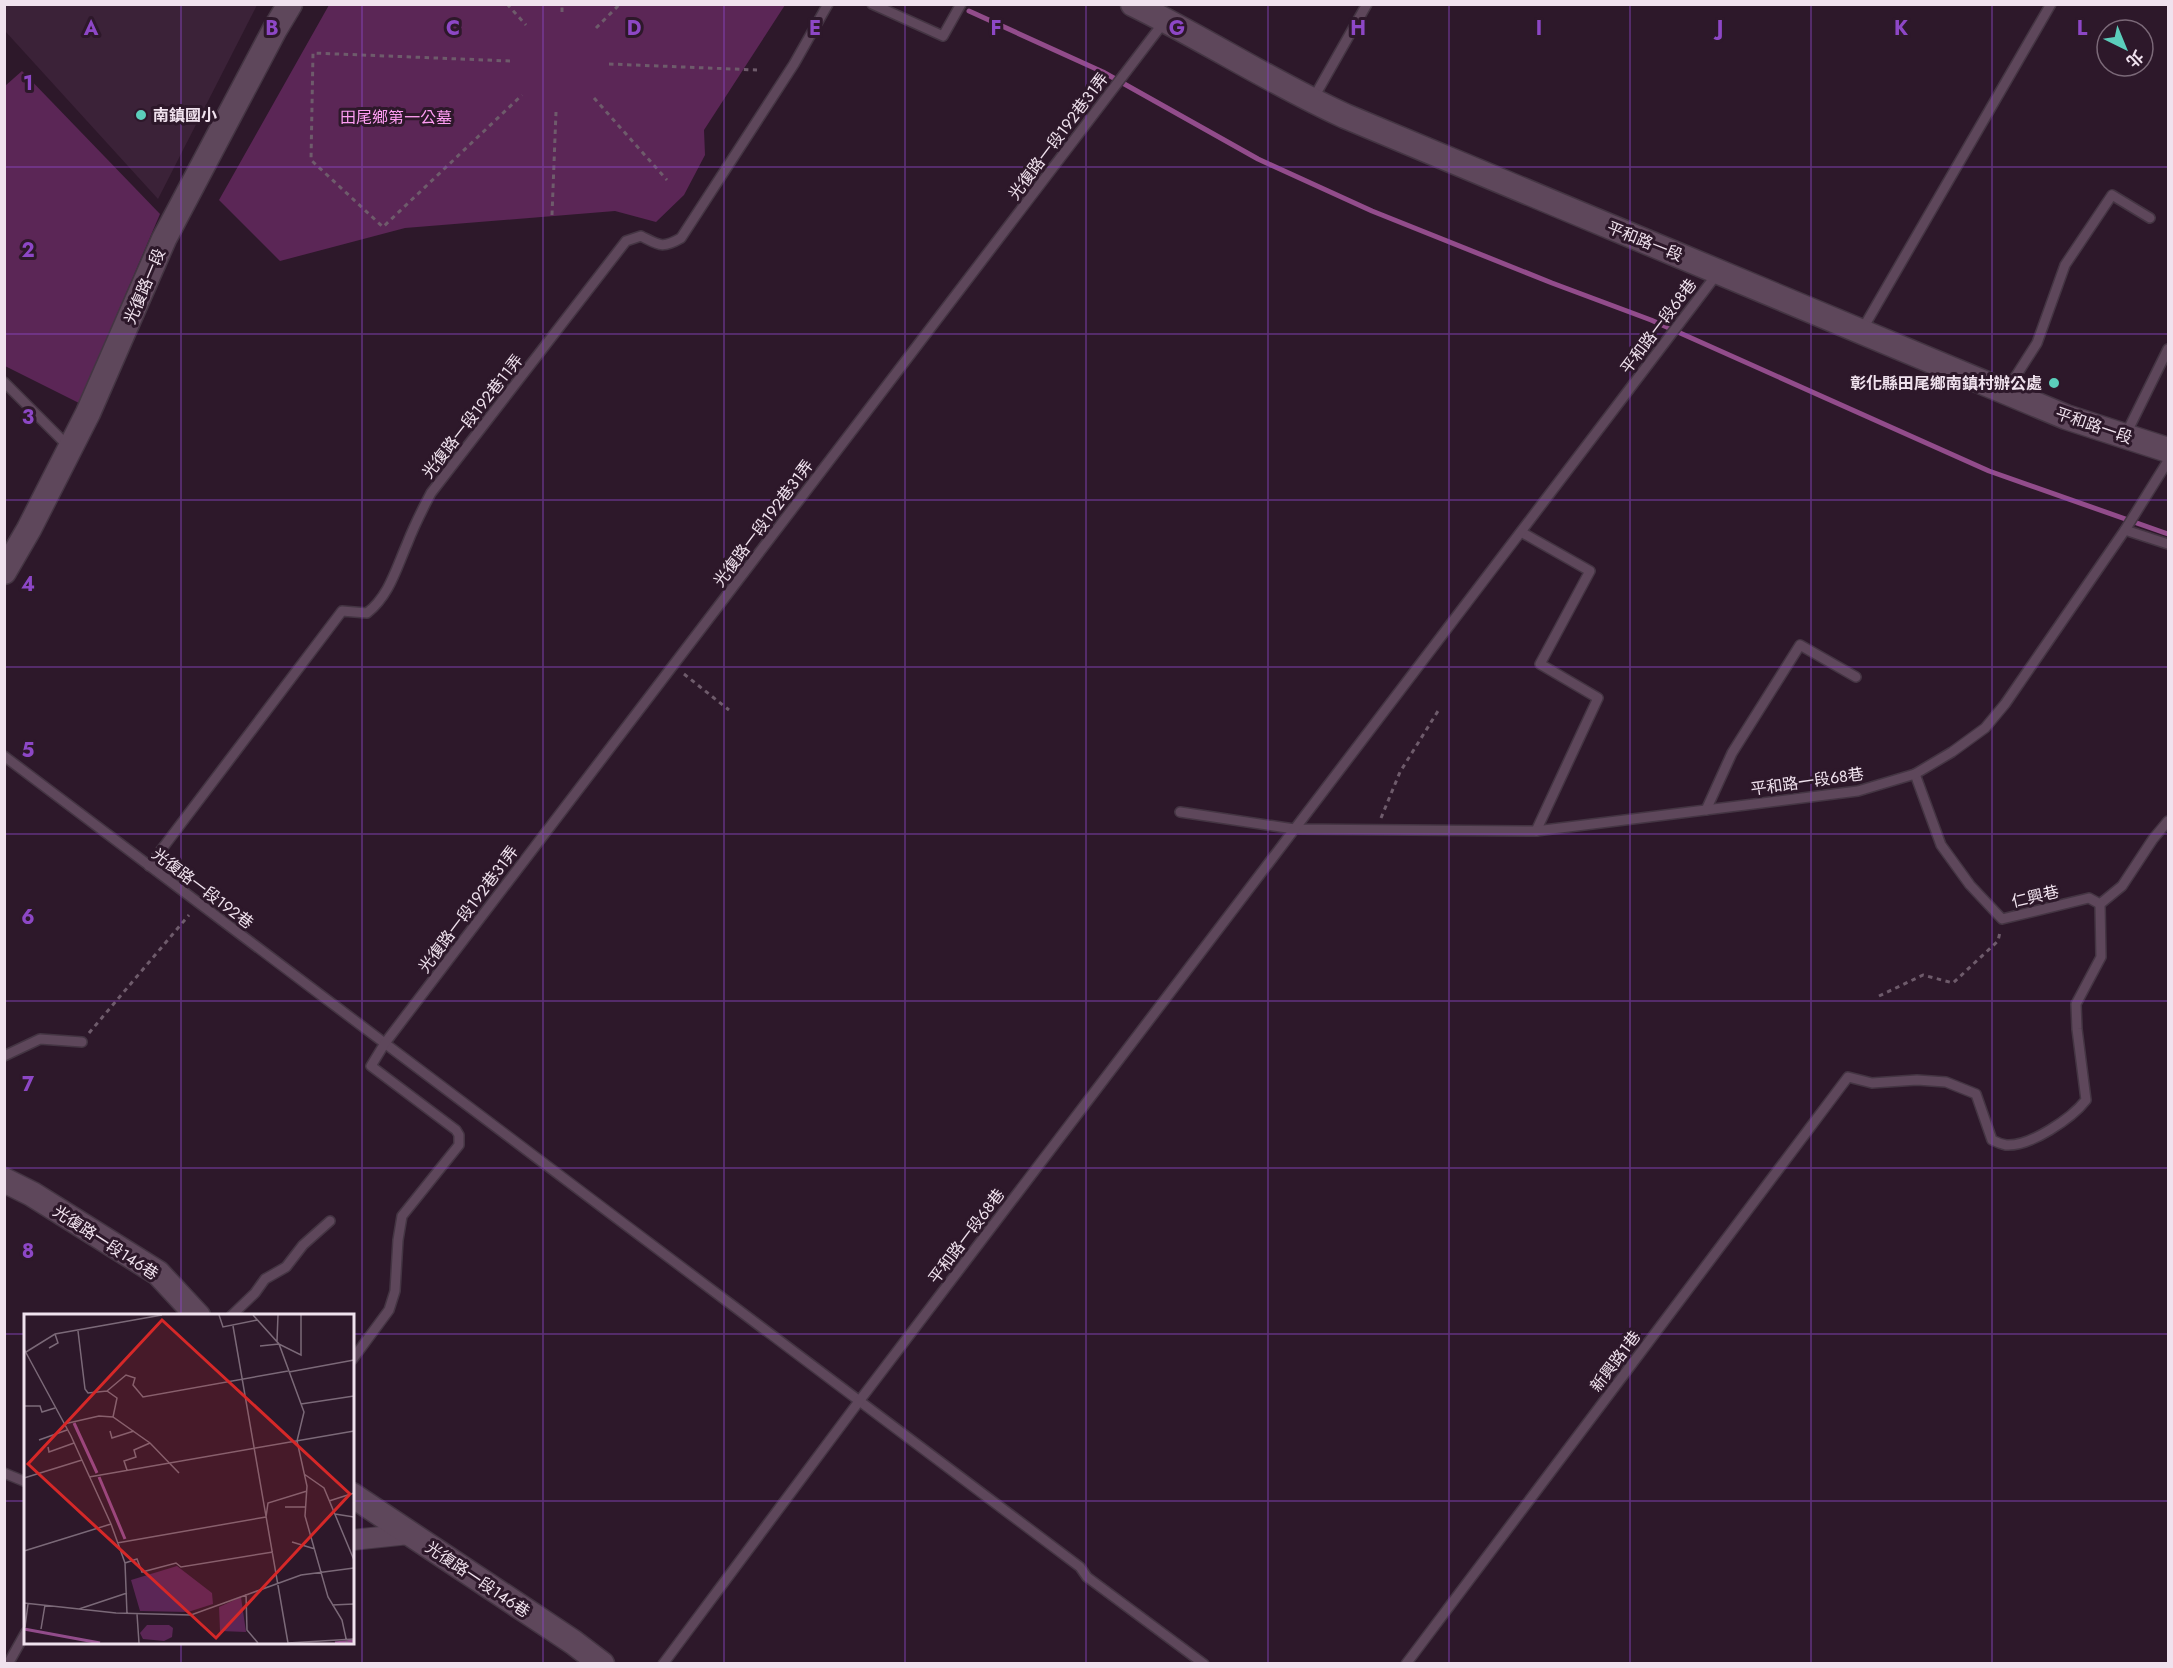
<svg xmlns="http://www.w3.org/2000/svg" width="2173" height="1668" font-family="Jost,'Noto Sans TC',sans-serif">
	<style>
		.built { fill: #3b2238 }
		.green { fill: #5b2656 }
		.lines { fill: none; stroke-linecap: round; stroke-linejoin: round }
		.stream { stroke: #924c8b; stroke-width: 5 }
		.service-casing { stroke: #443543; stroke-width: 12 }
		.minor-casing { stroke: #443543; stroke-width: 22 }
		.tertiary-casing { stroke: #443543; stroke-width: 27 }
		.path { stroke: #6e5b6b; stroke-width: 3; stroke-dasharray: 4.5 4.5; stroke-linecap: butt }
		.service { stroke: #5e475b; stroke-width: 9 }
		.minor { stroke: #5e475b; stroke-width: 20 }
		.tertiary { stroke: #5e475b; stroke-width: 24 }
		.grid { fill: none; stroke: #8d47c6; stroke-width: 1.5; stroke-opacity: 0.55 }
		.poi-dot { fill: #5bcebb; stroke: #2d182a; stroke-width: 2 }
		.labels { text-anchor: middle; stroke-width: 6; stroke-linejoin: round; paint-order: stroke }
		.poi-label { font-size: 16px; font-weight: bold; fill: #f0e2ee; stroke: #2d182a; text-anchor: start }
		.park-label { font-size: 16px; fill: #fe9ef3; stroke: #2d182a }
		.street-label { font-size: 16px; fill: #f0e2ee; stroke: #2d182a }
		.inset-river { fill: none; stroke: #924c8b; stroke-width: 3 }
		.inset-road { fill: none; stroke: #7b6978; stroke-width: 1.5 }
		.view { fill: #d62828; fill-opacity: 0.15; stroke: #d62828; stroke-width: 3 }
		.inset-edge { fill: none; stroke: #f0e2ee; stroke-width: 3 }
		.grid-label { font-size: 20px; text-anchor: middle; font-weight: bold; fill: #8d47c6; stroke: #2d182a; stroke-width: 6; stroke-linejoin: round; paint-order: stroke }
	</style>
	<rect width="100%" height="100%" fill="#2d182a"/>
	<path class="built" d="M5,4H257V5L158,199L5,31Z"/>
	<g class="green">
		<path d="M329,5V4L785,5L704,130L705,155L684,195L656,222L615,211L405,228L280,261L219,200Z"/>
		<path d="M22,71L160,214L79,403L5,366V86Z"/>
	</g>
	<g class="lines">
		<path class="stream" d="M969,11L1103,72L1258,159L1372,211L1552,283L1651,320L1989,471L2168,534"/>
		<g class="service-casing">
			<g id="service">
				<path d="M872,4L943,36L961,4"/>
				<path d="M1313,99L1367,4"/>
				<path d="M1862,330L2051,4"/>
				<path d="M4,382L68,446"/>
				<path d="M2007,390L2037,343L2065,265L2112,195L2150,218"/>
				<path d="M2126,434L2168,349"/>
				<path d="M2125,530L2168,544"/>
				<path d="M1521,532L1590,571L1540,664L1598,698L1536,831"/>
				<path d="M4,756C361,1028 722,1296 1080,1567L1087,1577L1204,1664"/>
				<path d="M1915,774L1941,845L1970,885L2002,919L2089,898L2100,904L2122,886L2153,839L2168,821"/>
				<path d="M1706,810L1732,753L1800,645L1856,677"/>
				<path d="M1180,812L1294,829L1536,831L1858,791L1915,774L1952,752L1985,728L2005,704L2125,530L2168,461"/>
				<path d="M149,866L342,611L367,613C389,596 396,569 407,544C414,526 422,510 431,493L626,241L641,236C659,245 662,249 681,238L794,64L828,4"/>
				<path d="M4,1056L40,1039L82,1042"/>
				<path d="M231,1316L255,1293L265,1279L286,1267L303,1245L330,1221"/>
				<path d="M352,1360L389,1310L395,1291L398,1240L402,1216L459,1145V1135L456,1130L371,1066L385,1043L1164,22"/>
				<path d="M4,1473L26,1482"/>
				<path d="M8,1664L26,1632"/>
				<path d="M663,1664L860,1400L1717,274"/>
				<path d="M1406,1664L1848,1077L1872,1083L1917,1080L1946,1082L1976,1094L1992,1140C1996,1142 2001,1144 2006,1145C2030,1147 2072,1118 2086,1100L2077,1029L2076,1004L2101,957L2100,904"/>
			</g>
		</g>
		<g class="minor-casing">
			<path id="minor" d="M352,1540L409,1534"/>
		</g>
		<g class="tertiary-casing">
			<g id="tertiary">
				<path d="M1133,4C1205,39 1272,83 1345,116L2066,417L2168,450"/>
				<path d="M4,572L29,529L88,413L164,239L275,29L290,4"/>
				<path d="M4,1180L32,1194L158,1273L198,1316"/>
				<path d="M352,1495L573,1642L602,1664"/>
			</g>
		</g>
		<g class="path">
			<path d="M507,4L526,25"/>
			<path d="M562,12V4"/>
			<path d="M596,28L620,4"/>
			<path d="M510,61L313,53L311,160L383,227L522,95"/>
			<path d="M609,64L757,70"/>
			<path d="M594,98L667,180"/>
			<path d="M552,215L556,112"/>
			<path d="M684,674L729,710"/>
			<path d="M1381,818L1400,772L1438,711"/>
			<path d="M1879,996L1923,975L1953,983L1998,941L2000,932"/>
			<path d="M89,1033L189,915"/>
		</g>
		<use href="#service" class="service"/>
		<use href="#minor" class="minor"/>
		<use href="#tertiary" class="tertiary"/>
	</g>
	<path class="grid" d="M181,4V1316M362,4V1664M543,4V1664M724,4V1664M905,4V1664M1086,4V1664M1268,4V1664M1449,4V1664M1630,4V1664M1811,4V1664M1992,4V1664M4,167H2168M4,334H2168M4,500H2168M4,667H2168M4,834H2168M4,1001H2168M4,1168H2168M4,1334H26M352,1334H2168M4,1501H26M352,1501H2168M181,1642V1664"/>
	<g class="poi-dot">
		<circle cx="141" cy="115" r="6"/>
		<circle cx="2054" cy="383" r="6"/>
	</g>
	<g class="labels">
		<g class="poi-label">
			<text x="153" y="121">南鎮國小</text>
			<text x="2042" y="389" text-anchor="end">彰化縣田尾鄉南鎮村辦公處</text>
		</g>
		<g class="park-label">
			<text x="396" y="123">田尾鄉第一公墓</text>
		</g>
		<g class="street-label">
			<text transform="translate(1058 136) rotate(-53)" y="6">光復路一段192巷31弄</text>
			<text transform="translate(1645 241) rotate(22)" y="6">平和路一段</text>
			<text transform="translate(144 286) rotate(-67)" y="6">光復路一段</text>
			<text transform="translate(1658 326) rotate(-53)" y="6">平和路一段68巷</text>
			<text transform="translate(472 416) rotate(-52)" y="6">光復路一段192巷11弄</text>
			<text transform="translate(2094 425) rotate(19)" y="6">平和路一段</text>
			<text transform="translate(763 523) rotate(-53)" y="6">光復路一段192巷31弄</text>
			<text transform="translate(1807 781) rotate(-8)" y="6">平和路一段68巷</text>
			<text transform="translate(203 888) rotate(37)" y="6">光復路一段192巷</text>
			<text transform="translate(2035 896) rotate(-13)" y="6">仁興巷</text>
			<text transform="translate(468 909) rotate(-53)" y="6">光復路一段192巷31弄</text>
			<text transform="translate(966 1236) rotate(-53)" y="6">平和路一段68巷</text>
			<text transform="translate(106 1242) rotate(33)" y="6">光復路一段146巷</text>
			<text transform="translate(1615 1361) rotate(-53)" y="6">新興路1巷</text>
			<text transform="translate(478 1579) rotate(34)" y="6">光復路一段146巷</text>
		</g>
	</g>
	<g transform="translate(24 1314)">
		<rect width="330" height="330" fill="#2d182a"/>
		<path d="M153,252L188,279L189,290L164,298L116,297L107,266ZM217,283L222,318L196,317L195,293ZM123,311H145L149,314L148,323L140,327L119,325L116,319Z" fill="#5b2656"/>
		<path class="inset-river" d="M50,109L73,159M75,163L101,225M0,315L76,329M311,329L330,327"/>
		<path class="inset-road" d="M195,1L199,13L233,6M229,1L255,30L280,98L273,127L283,172L281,202L304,283L318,306L323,329M209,12L264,329M54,17L61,75L64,79L83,77L93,84L89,103M253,27L254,1M236,32L255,30L277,41V1M25,34L34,29L31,20M0,35L47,122L87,210L101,249L103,300M2,38L31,20L138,1M265,58L330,46M83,77L102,61L111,64L109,71L119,83L264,57M277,90L330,82M0,92H16L18,98L31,94M40,110L75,102L89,103L126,129L155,159M86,117L88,124L110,117M15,126L43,116M24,133L25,138L50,129M103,156L100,147L112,143L110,136L126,129M280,160L300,174L330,246M65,163L330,117M0,164L58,146M305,187L330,179M261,193H281M311,200L330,203M242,203L244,189L283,177M268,228L291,235M93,229L242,203M0,237L87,210M101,249L113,245L118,258L152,249L157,253L249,238M222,280L223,316L234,329M0,289L92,299L167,301L277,261L330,254M308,291L330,290M55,295L103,279M113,300L115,329M1,313L4,290M17,315L21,291M264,329L330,325"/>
		<path class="view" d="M138,6L326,180L192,324L4,150Z"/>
		<rect width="330" height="330" class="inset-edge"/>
	</g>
	<g class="grid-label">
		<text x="91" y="35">A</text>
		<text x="272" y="35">B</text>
		<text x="453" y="35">C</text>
		<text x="634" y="35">D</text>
		<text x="815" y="35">E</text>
		<text x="996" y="35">F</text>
		<text x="1177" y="35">G</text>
		<text x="1358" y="35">H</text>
		<text x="1539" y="35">I</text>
		<text x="1720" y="35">J</text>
		<text x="1901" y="35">K</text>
		<text x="2082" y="35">L</text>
		<text x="28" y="90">1</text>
		<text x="28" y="257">2</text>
		<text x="28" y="424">3</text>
		<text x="28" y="591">4</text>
		<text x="28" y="757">5</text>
		<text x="28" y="924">6</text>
		<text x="28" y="1091">7</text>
		<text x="28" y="1258">8</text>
	</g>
	<rect width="2173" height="1668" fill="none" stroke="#f0e2ee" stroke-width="12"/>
	<g transform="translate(2125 48) rotate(137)"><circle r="28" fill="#2d182a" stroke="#7b6978" stroke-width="1.5"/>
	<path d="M0-4.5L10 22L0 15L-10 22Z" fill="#5bcebb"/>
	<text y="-9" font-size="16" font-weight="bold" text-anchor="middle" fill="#f0e2ee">北</text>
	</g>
</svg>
